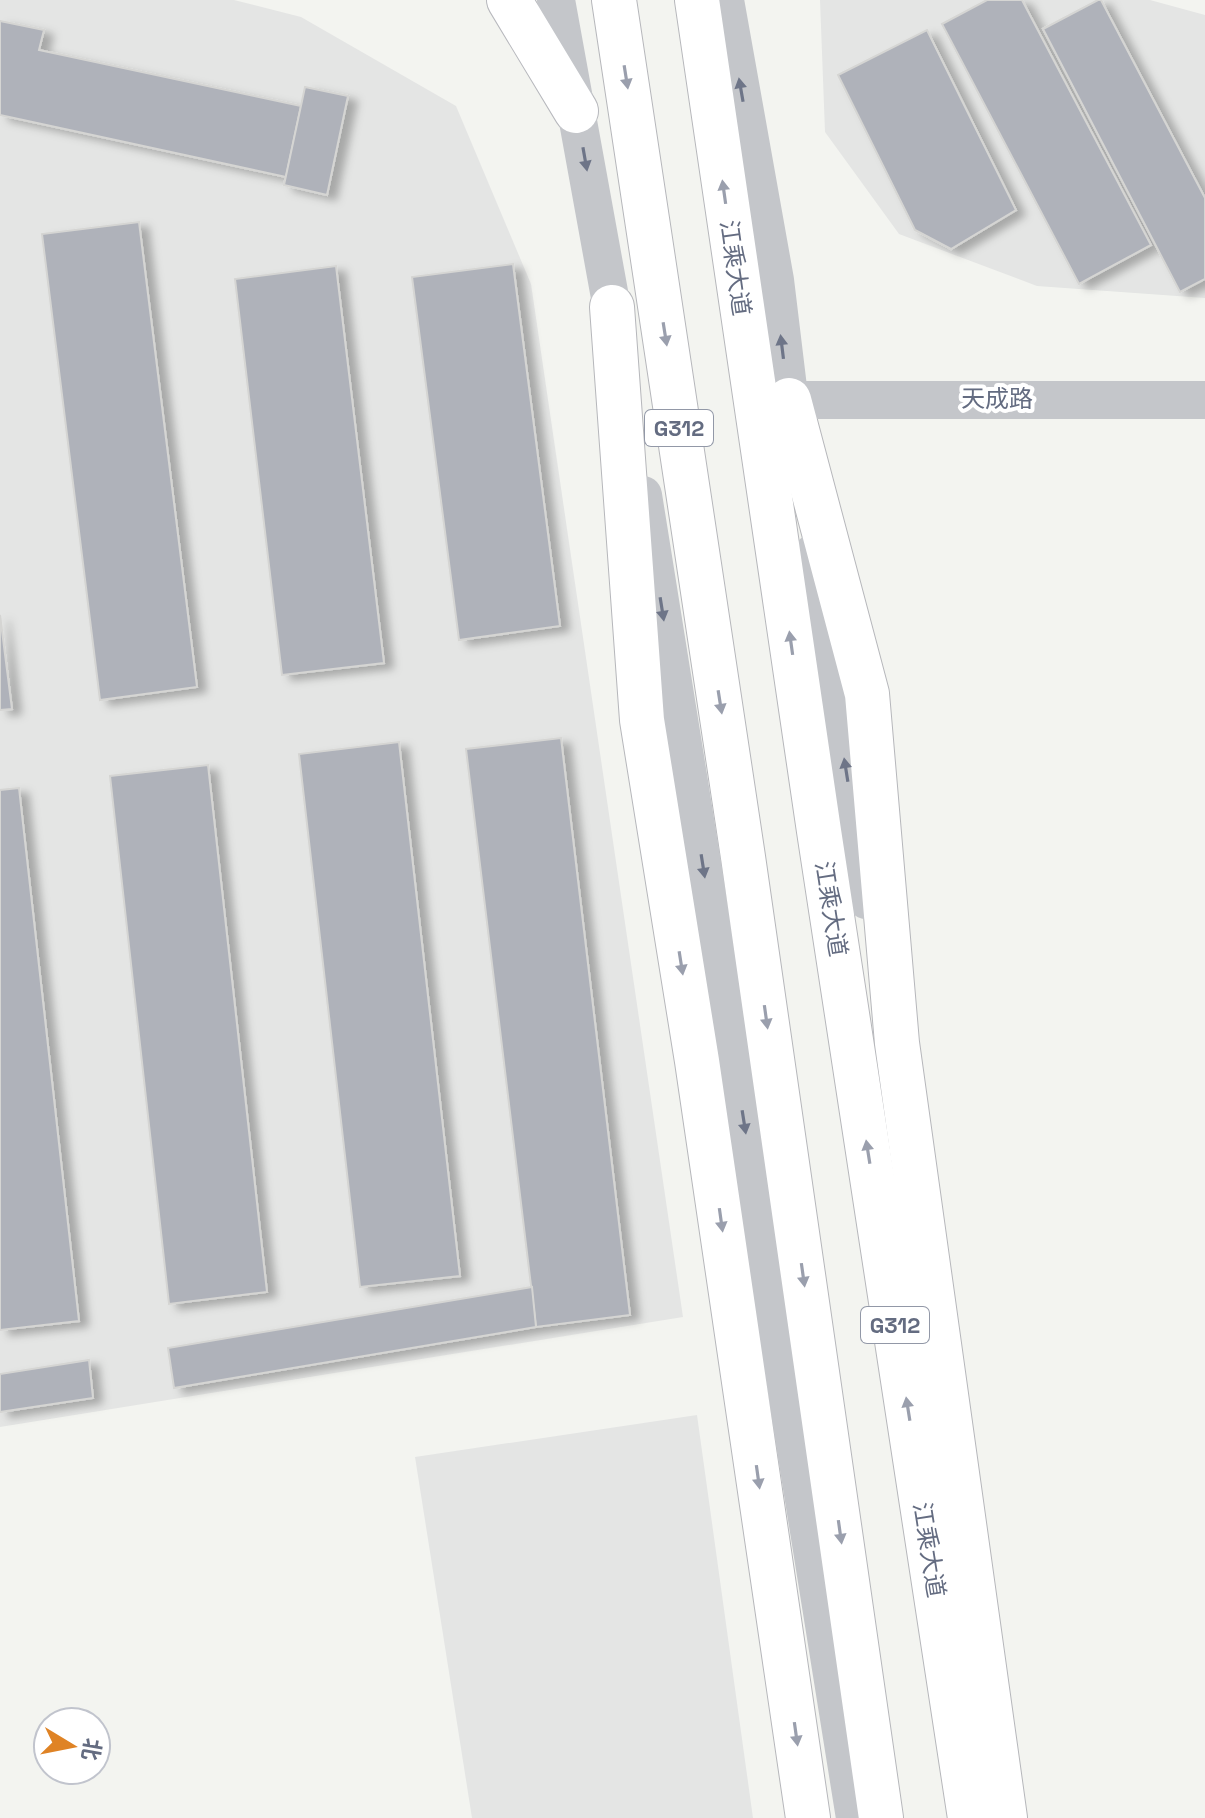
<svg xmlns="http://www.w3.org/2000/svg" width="1205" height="1818" font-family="'Space Grotesk','Noto Sans SC',sans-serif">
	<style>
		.built { fill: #e4e5e4 }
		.building { fill: #afb2ba; stroke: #d5d5d3; stroke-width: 2; filter: url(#shadow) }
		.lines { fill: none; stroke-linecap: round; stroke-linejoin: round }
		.primary-casing { stroke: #b7b8bd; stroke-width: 46 }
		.trunk-casing { stroke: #b6b7bb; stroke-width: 46 }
		.tertiary { stroke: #c4c6ca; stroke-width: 38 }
		.primary { stroke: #fff; stroke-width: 44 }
		.trunk { stroke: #fff; stroke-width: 44 }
		.oneway { fill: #9a9fad }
		.oneway2 { fill: #6e7588 }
		.labels { text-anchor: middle; stroke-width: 8; stroke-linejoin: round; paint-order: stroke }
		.shield { fill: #fff; stroke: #9298a7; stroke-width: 2 }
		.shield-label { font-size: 22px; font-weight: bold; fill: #646c81 }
		.street-label { font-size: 24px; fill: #646c81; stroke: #fff }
	</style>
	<defs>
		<filter id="shadow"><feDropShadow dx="9" dy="5" stdDeviation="4" flood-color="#0004"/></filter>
	</defs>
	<rect width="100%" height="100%" fill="#f3f4f0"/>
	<g class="built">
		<path d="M0,0H234L301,17L456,106L531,284L683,1317L0,1427Z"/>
		<path d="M820,0H1150L1205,15V298L1037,286L899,234L825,132Z"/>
		<path d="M697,1415L753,1818H472L415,1457Z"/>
	</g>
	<g class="building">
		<path d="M987,0H1022L1151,245L1079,284L942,24Z"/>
		<path d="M1098,0H1101L1205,198V279L1180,292L1043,29Z"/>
		<path d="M0,21L44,30L39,50L301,106L286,177L0,115Z"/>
		<path d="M927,30L1016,210L951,249L915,230L838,75Z"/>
		<path d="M305,87L348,96L327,195L284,185Z"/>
		<path d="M139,222L197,687L100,700L42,234Z"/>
		<path d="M513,264L560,626L459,640L412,277Z"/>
		<path d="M336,266L384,663L282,675L235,279Z"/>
		<path d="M0,615L12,709L0,710Z"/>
		<path d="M561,738L630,1315L536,1327L466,749Z"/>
		<path d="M399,742L460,1276L360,1287L299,754Z"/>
		<path d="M208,765L267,1292L169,1304L110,776Z"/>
		<path d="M19,788L79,1321L0,1330V790Z"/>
		<path d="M532,1287L536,1327L174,1388L168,1348Z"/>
		<path d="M89,1360L93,1398L0,1412V1374Z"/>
	</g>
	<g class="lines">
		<g class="primary-casing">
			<path id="primary" d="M509,0L576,111"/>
		</g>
		<g class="trunk-casing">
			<g id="trunk">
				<path d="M614,0L743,857L881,1818"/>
				<path d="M697,0L819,831L970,1818"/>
				<path d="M612,307L642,720L697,1061L808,1818"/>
				<path d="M789,400L867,694L897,1043L1005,1818"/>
			</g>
		</g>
		<g class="tertiary">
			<path d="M556,0L617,336"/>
			<path d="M725,0L775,280L793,429"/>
			<path d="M789,400H1205"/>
			<path d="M643,495L855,1818"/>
			<path d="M813,553L866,900"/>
		</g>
		<use href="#primary" class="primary"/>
		<use href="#trunk" class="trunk"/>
	</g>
	<defs><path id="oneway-solid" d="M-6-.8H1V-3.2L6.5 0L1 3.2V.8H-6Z" transform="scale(2)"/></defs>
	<g class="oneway">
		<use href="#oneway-solid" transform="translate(626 77) rotate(81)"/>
		<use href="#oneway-solid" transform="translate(724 192) rotate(-98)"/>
		<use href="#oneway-solid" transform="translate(665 334) rotate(81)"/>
		<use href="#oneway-solid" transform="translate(791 643) rotate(-98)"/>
		<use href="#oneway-solid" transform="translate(720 702) rotate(81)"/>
		<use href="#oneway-solid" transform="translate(681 963) rotate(81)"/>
		<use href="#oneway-solid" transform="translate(766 1017) rotate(82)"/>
		<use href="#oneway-solid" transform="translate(868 1152) rotate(-99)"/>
		<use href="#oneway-solid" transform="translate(721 1220) rotate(82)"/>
		<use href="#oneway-solid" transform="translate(803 1275) rotate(82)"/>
		<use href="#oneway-solid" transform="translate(908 1409) rotate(-99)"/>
		<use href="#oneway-solid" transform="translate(758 1477) rotate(82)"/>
		<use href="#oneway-solid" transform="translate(840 1532) rotate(82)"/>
		<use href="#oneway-solid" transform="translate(796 1734) rotate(82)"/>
	</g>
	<g class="oneway2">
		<use href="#oneway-solid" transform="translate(741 90) rotate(-100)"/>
		<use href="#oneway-solid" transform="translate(585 159) rotate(80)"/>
		<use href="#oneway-solid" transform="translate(782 347) rotate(-97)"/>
		<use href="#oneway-solid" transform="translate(662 609) rotate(81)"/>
		<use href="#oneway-solid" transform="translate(846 770) rotate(-99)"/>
		<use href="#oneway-solid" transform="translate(703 866) rotate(81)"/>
		<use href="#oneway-solid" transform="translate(744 1122) rotate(81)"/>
	</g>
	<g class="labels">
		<g class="shield">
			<rect x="645" y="410" width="68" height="36" rx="6"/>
			<rect x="861" y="1307" width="68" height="36" rx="6"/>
		</g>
		<g class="shield-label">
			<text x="679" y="436">G312</text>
			<text x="895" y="1333">G312</text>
		</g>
		<g class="street-label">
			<text transform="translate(735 268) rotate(82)" y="8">江乘大道</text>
			<text x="997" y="407">天成路</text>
			<text transform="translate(831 909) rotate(81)" y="8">江乘大道</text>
			<text transform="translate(929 1550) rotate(81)" y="8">江乘大道</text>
		</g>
	</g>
	<g transform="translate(72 1746) rotate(100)"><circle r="38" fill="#ffffff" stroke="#c1c4cd" stroke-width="2"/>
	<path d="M0-6L14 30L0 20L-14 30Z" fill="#df8325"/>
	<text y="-12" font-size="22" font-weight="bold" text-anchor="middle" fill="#646c81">北</text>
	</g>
</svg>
